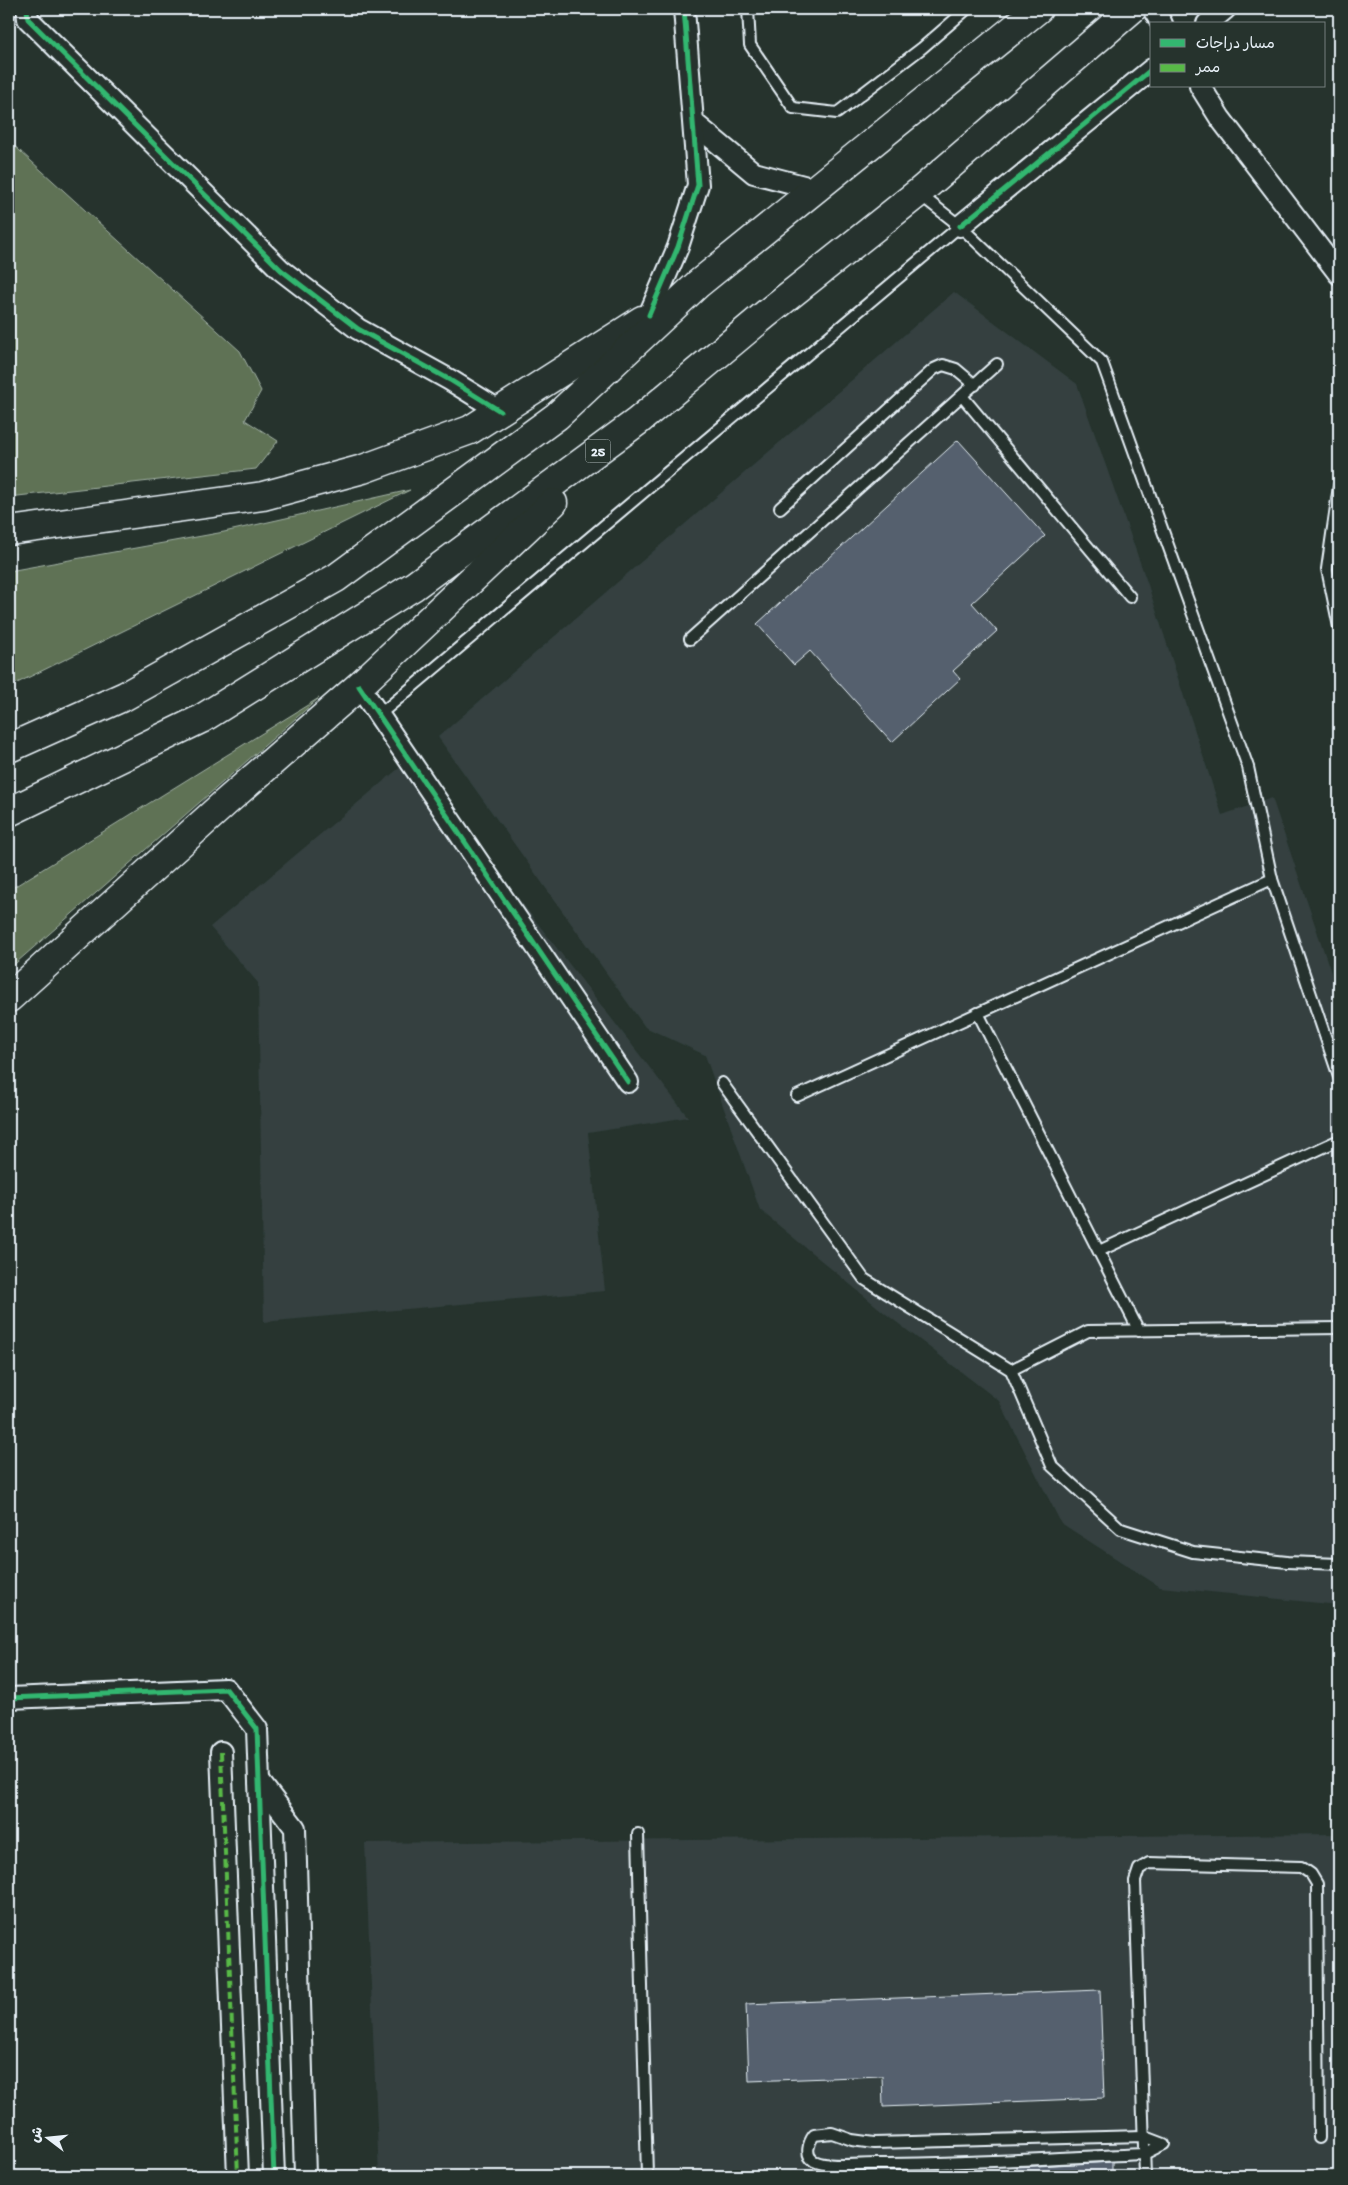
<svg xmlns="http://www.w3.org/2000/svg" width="1348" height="2185" font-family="'Gochi Hand','Playpen Sans Arabic',sans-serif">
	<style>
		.built { fill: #344140 }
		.green { fill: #5e7255; stroke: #a3b2a6 }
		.building { fill: #55616e; stroke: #e8f1f8 }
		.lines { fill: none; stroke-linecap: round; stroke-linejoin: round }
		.lane-casing { stroke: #e8f1f8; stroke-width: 14 }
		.street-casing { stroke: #e8f1f8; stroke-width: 24 }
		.primary-casing { stroke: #e8f1f8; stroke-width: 31 }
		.lane { stroke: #26332d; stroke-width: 10 }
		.street { stroke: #26332d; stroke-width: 20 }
		.primary { stroke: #26332d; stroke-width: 28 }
		.quiet { stroke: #58b947; stroke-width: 4; stroke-dasharray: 8 4; stroke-linecap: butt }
		.cycleway-casing { stroke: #26332d; stroke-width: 8 }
		.cycleway { stroke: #33b770; stroke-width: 5 }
		.labels { text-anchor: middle; stroke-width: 4; stroke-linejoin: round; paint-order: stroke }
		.shield { fill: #26332d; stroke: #aeb8bb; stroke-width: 1 }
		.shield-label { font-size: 14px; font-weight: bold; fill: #e8f1f8 }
	</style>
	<rect width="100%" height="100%" fill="#26332d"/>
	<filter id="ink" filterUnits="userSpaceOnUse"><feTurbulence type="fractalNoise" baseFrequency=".02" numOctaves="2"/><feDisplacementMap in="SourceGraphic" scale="10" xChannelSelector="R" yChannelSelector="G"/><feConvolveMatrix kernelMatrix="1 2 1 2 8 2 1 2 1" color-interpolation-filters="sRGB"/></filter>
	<g filter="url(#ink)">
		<g class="built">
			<path d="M954,292L1077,384L1147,582L1222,815L1272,798L1339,996V1605L1160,1587L1061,1523L999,1401L886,1314L760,1210L705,1055L645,1027L438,737Z"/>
			<path d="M410,759L688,1117L588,1133L605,1291L264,1322L258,983L210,927Z"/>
			<path d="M1339,1834V2176H379L365,1843Z"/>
		</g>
		<g class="green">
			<path d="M9,141L240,351L261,391L245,420L278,441L256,469L9,497Z"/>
			<path d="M410,490L9,687V571L224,532Z"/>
			<path d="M319,698L9,969V890Z"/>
		</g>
		<g class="building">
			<path d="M958,440L1045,536L972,603L997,631L953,671L960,679L892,742L810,651L794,665L757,624Z"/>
			<path d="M1100,1990L1104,2098L883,2107L882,2076L749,2081L746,2004Z"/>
			<path d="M1112,2162V2176H1017V2167Z"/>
		</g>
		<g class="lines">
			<g class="lane-casing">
				<g id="lane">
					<path d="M748,9L750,45L793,108L837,113L922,48L967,9"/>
					<path d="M918,193L960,226L1102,362L1248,767L1272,879L1339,1077"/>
					<path d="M962,396L1130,597"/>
					<path d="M1339,486L1327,569L1339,627"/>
					<path d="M780,508L934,369L943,365L956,369L975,385"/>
					<path d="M690,639L997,364"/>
					<path d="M379,715L960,226"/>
					<path d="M978,1013L1139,1331"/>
					<path d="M722,1083L864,1279L1011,1370L1052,1466L1121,1529L1193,1552L1287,1562L1339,1564"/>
					<path d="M797,1096L1272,879"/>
					<path d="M1099,1251L1339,1140"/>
					<path d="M1011,1370L1088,1331L1339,1328"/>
					<path d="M638,1834L647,2176"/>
					<path d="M832,2133L852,2140L874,2143L1143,2136L1164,2144L1144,2154C1054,2158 964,2164 875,2164C859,2164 828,2168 814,2161C804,2155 809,2142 814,2135Z"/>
					<path d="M1145,2176L1135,1881L1139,1869L1149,1863L1301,1867L1311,1874L1317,1884L1319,2138"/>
				</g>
			</g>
			<g class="street-casing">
				<g id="street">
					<path d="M27,9L28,19L281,270L358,329L450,380L500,411"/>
					<path d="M1153,9L1162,24"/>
					<path d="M1207,24L1225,9"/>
					<path d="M1200,86L1220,118L1339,274"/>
					<path d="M694,123L754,173L815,189"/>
					<path d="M960,226L1152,69"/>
					<path d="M649,315L678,247L698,185L684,9"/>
					<path d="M359,686L628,1082"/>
					<path d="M9,1698L226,1689L257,1729L274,2176"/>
					<path d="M221,1752L238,2176"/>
					<path d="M259,1781L295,1828L305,2176"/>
				</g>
			</g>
			<g class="primary-casing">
				<g id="primary">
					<path d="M9,531L263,496L363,469L470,430L642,320"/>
					<path d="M9,748L125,696L336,578L557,416L698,284L1038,9"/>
					<path d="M9,812L201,719L414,586L638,421L766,314L918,193L1132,9"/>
					<path d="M9,998L226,802L359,686L553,503"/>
				</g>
			</g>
			<use href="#lane" class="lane"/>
			<use href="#street" class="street"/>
			<use href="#primary" class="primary"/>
			<path class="quiet" d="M221,1752L238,2176"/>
			<g class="cycleway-casing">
				<g id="cycleway">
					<path d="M27,9L28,19L281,270L358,329L450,380L500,411"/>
					<path d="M960,226L1152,69"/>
					<path d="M649,315L678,247L698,185L684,9"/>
					<path d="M359,686L628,1082"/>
					<path d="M9,1698L226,1689L257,1729L274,2176"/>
				</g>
			</g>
			<use href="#cycleway" class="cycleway"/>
		</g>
	</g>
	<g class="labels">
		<rect class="shield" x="585.5" y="439.5" width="25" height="23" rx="4"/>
		<g class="shield-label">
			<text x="598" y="456">25</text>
		</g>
	</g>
	<rect width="1348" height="2185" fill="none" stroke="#26332d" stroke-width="30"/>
	<rect x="15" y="15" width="1318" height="2155" fill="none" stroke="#e8f1f8" stroke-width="2" filter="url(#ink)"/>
	<rect x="1150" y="22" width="175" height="65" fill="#26332d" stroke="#747f7e"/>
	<rect x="1160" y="39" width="25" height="8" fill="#33b770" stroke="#747f7e"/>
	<text x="1196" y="48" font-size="15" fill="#e8f1f8">مسار دراجات</text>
	<rect x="1160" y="64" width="25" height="8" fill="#58b947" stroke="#747f7e"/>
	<text x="1196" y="72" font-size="15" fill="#e8f1f8">ممر</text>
	<g transform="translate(48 2138) rotate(286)" stroke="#26332d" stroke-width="4" paint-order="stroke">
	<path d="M0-4L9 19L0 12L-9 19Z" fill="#e8f1f8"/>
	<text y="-8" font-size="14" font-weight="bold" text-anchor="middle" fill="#e8f1f8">ش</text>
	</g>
</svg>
